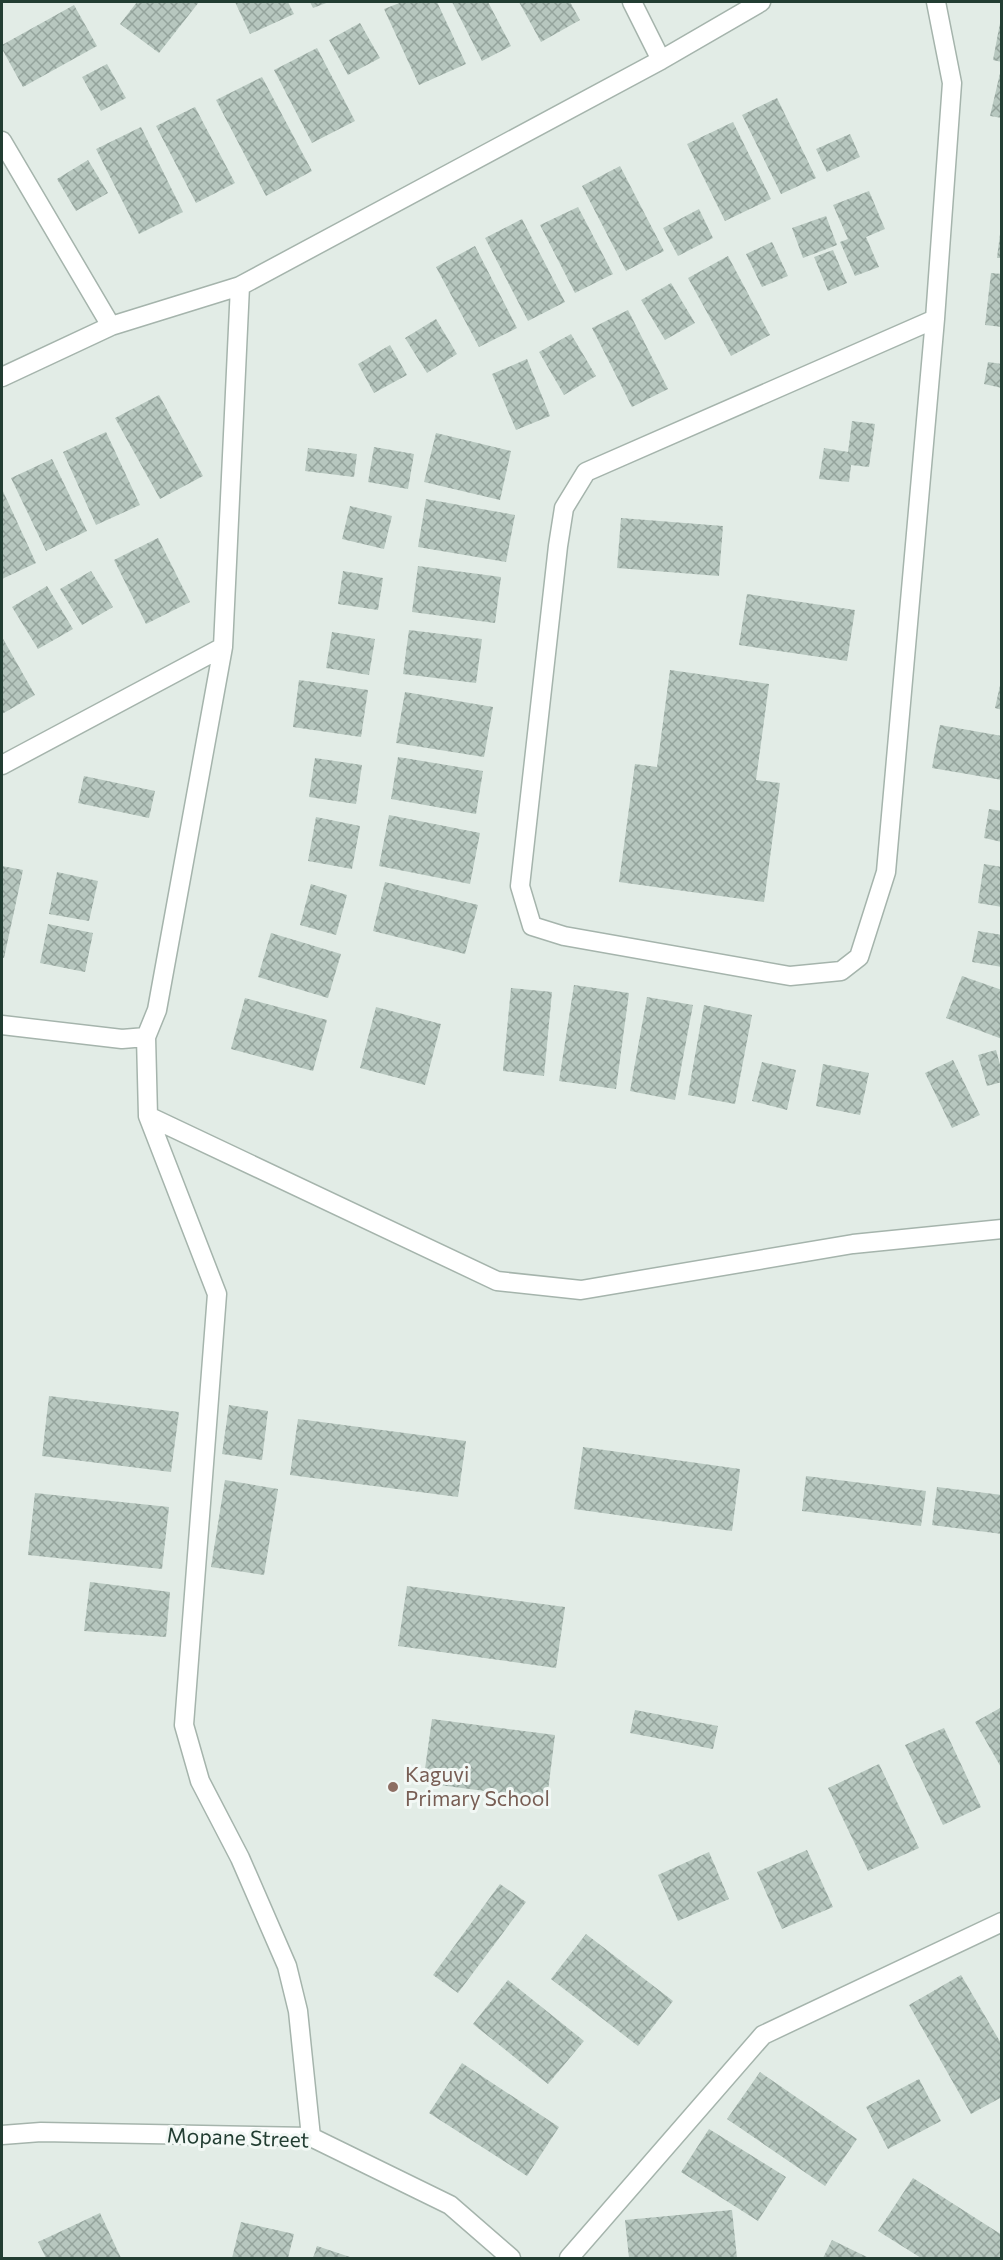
<svg xmlns="http://www.w3.org/2000/svg" width="1003" height="2260" font-family="Commissioner,sans-serif">
<style>
.building{fill:url(#building-cross-hatch)}
.lines{fill:none;stroke-linecap:round;stroke-linejoin:round}
.minor-casing{stroke:#a5b4ac;stroke-width:21}
.minor{stroke:#fff;stroke-width:18}
.education-dot{fill:#8d6e63;stroke:#f2f8f5;stroke-width:2}
.labels{text-anchor:middle;stroke-width:6;stroke-linejoin:round;paint-order:stroke}
.education-label{font-size:21px;fill:#785e54;stroke:#f2f8f5;text-anchor:start}
.street-label{font-size:21px;fill:#223d32;stroke:#f2f8f5}
</style>
<defs>
<pattern id="building-cross-hatch" width="8" height="8" patternUnits="userSpaceOnUse" patternTransform="scale(1.5)"><rect width="8" height="8" fill="#b7c7bf"/><path d="M0 0l8 8M0 8l8-8" fill="none" stroke="#94a39c"/></pattern>
</defs>
<rect width="100%" height="100%" fill="#e2ece6"/>
<path class="building" d="M 137,2 L 199,2 L 159,53 L 120,24 Z
M 235,2 L 288,2 L 294,14 L 250,34 Z
M 310,2 L 329,2 L 313,8 Z
M 402,2 L 437,2 L 466,64 L 419,85 L 384,9 Z
M 452,2 L 488,2 L 511,46 L 482,61 Z
M 519,2 L 570,2 L 580,20 L 541,42 Z
M 74,5 L 97,46 L 23,87 L 2,49 L 2,45 Z
M 360,23 L 380,58 L 348,75 L 329,40 Z
M 1000,23 L 1002,23 L 1002,62 L 993,60 Z
M 317,48 L 355,121 L 312,143 L 274,70 Z
M 107,64 L 126,98 L 101,111 L 82,77 Z
M 1001,69 L 1002,69 L 1002,118 L 990,116 Z
M 262,77 L 312,171 L 266,196 L 216,100 Z
M 777,98 L 816,178 L 781,194 L 742,115 Z
M 195,107 L 235,183 L 196,203 L 156,126 Z
M 733,122 L 771,199 L 725,221 L 687,144 Z
M 141,127 L 183,212 L 139,234 L 96,149 Z
M 850,134 L 860,157 L 827,172 L 816,149 Z
M 88,160 L 108,193 L 76,211 L 57,179 Z
M 620,166 L 664,251 L 626,271 L 582,186 Z
M 869,191 L 885,229 L 866,237 L 879,267 L 855,276 L 840,242 L 848,239 L 833,205 Z
M 578,207 L 613,274 L 575,293 L 540,225 Z
M 699,209 L 713,238 L 678,256 L 663,228 Z
M 826,216 L 837,245 L 803,258 L 792,228 Z
M 522,219 L 565,302 L 528,321 L 485,238 Z
M 1000,234 L 1002,234 L 1002,258 L 997,258 Z
M 772,242 L 788,276 L 762,287 L 746,254 Z
M 475,246 L 517,328 L 479,347 L 436,267 Z
M 833,250 L 847,283 L 828,291 L 814,257 Z
M 728,256 L 770,335 L 731,356 L 688,278 Z
M 991,273 L 1002,274 L 1002,327 L 985,325 Z
M 671,283 L 695,323 L 665,340 L 641,300 Z
M 628,310 L 668,389 L 632,407 L 592,328 Z
M 436,319 L 457,354 L 427,373 L 405,338 Z
M 571,334 L 596,376 L 564,395 L 539,352 Z
M 390,345 L 407,375 L 374,393 L 358,364 Z
M 527,359 L 550,416 L 516,430 L 492,374 Z
M 988,362 L 1002,364 L 1002,388 L 984,384 Z
M 159,395 L 203,476 L 160,499 L 115,418 Z
M 852,421 L 875,424 L 869,467 L 851,465 L 849,482 L 819,479 L 824,448 L 848,452 Z
M 106,432 L 140,505 L 96,525 L 63,452 Z
M 436,433 L 511,451 L 500,500 L 424,482 Z
M 374,447 L 414,454 L 408,489 L 368,482 Z
M 308,448 L 357,454 L 354,477 L 305,471 Z
M 52,459 L 87,531 L 46,551 L 11,478 Z
M 2,489 L 36,563 L 2,579 Z
M 426,499 L 515,515 L 506,562 L 418,547 Z
M 350,506 L 392,516 L 384,549 L 342,539 Z
M 621,518 L 723,526 L 719,576 L 617,568 Z
M 158,538 L 190,602 L 146,624 L 114,560 Z
M 418,566 L 501,577 L 495,623 L 412,612 Z
M 91,571 L 113,607 L 82,625 L 60,589 Z
M 343,571 L 383,578 L 378,610 L 338,604 Z
M 47,586 L 73,629 L 38,649 L 12,607 Z
M 747,594 L 855,610 L 847,661 L 739,645 Z
M 409,630 L 482,639 L 476,683 L 403,674 Z
M 332,632 L 375,639 L 369,675 L 326,668 Z
M 2,637 L 35,695 L 2,714 Z
M 670,670 L 769,684 L 756,780 L 780,783 L 764,902 L 619,882 L 635,764 L 657,767 Z
M 299,680 L 368,690 L 361,737 L 293,727 Z
M 1001,681 L 1002,681 L 1002,710 L 995,708 Z
M 405,692 L 493,707 L 484,757 L 396,743 Z
M 940,725 L 1002,736 L 1002,780 L 932,768 Z
M 398,757 L 483,771 L 476,814 L 391,799 Z
M 315,758 L 362,765 L 356,804 L 309,797 Z
M 84,776 L 155,791 L 149,818 L 78,803 Z
M 989,809 L 1002,811 L 1002,842 L 984,838 Z
M 389,815 L 480,833 L 470,884 L 379,866 Z
M 316,817 L 360,826 L 352,869 L 308,861 Z
M 984,864 L 1002,867 L 1002,907 L 978,903 Z
M 2,866 L 23,870 L 4,958 L 2,958 Z
M 57,872 L 98,881 L 89,921 L 49,914 Z
M 385,882 L 478,905 L 465,954 L 373,931 Z
M 311,884 L 347,895 L 336,935 L 300,925 Z
M 48,924 L 93,933 L 85,972 L 40,963 Z
M 978,931 L 1002,935 L 1002,967 L 972,962 Z
M 271,933 L 341,954 L 328,998 L 258,977 Z
M 962,976 L 1002,990 L 1002,1039 L 946,1018 Z
M 574,985 L 629,993 L 616,1089 L 559,1081 Z
M 511,988 L 552,992 L 544,1076 L 503,1071 Z
M 647,997 L 693,1005 L 675,1100 L 630,1091 Z
M 245,998 L 327,1020 L 313,1071 L 231,1049 Z
M 704,1005 L 752,1015 L 735,1104 L 688,1095 Z
M 376,1007 L 441,1024 L 425,1085 L 360,1068 Z
M 996,1050 L 1002,1072 L 1002,1082 L 987,1086 L 978,1055 Z
M 953,1060 L 980,1115 L 952,1128 L 925,1073 Z
M 762,1062 L 796,1070 L 787,1110 L 752,1101 Z
M 823,1064 L 869,1073 L 860,1115 L 816,1106 Z
M 49,1396 L 179,1412 L 171,1472 L 42,1456 Z
M 229,1405 L 268,1411 L 262,1460 L 222,1454 Z
M 298,1419 L 466,1441 L 458,1497 L 290,1475 Z
M 583,1447 L 740,1469 L 732,1531 L 574,1509 Z
M 806,1476 L 926,1491 L 921,1526 L 802,1511 Z
M 225,1480 L 278,1489 L 264,1575 L 211,1567 Z
M 937,1487 L 1002,1495 L 1002,1534 L 932,1525 Z
M 35,1493 L 169,1507 L 162,1569 L 28,1555 Z
M 90,1582 L 170,1592 L 166,1637 L 84,1631 Z
M 407,1586 L 565,1607 L 556,1668 L 398,1646 Z
M 1002,1707 L 1002,1769 L 975,1722 Z
M 635,1710 L 718,1726 L 713,1749 L 630,1733 Z
M 432,1719 L 555,1735 L 547,1799 L 423,1783 Z
M 944,1728 L 981,1807 L 943,1825 L 905,1745 Z
M 879,1764 L 919,1848 L 868,1871 L 828,1788 Z
M 807,1850 L 833,1907 L 782,1929 L 757,1872 Z
M 709,1852 L 729,1899 L 678,1921 L 658,1875 Z
M 500,1884 L 526,1902 L 458,1993 L 433,1975 Z
M 586,1934 L 673,2001 L 638,2046 L 551,1979 Z
M 961,1975 L 1002,2045 L 1002,2097 L 971,2114 L 909,2005 Z
M 508,1980 L 584,2041 L 548,2084 L 473,2024 Z
M 462,2063 L 559,2127 L 527,2176 L 429,2113 Z
M 760,2072 L 857,2139 L 825,2186 L 727,2119 Z
M 919,2079 L 941,2121 L 888,2149 L 866,2107 Z
M 709,2129 L 786,2177 L 758,2221 L 681,2172 Z
M 913,2178 L 1002,2235 L 1002,2258 L 921,2258 L 878,2231 Z
M 732,2210 L 737,2258 L 629,2258 L 625,2220 Z
M 100,2213 L 121,2258 L 46,2258 L 38,2242 Z
M 241,2222 L 294,2234 L 288,2258 L 232,2258 Z
M 832,2240 L 869,2258 L 823,2258 Z
M 317,2246 L 353,2258 L 313,2258 Z"/>
<g class="lines">
<g class="minor-casing">
<path id="minor" d="M 632,2 L 661,60
M 2,141 L 111,326
M 240,286 L 223,647 L 157,1010 L 146,1037 L 148,1116 L 217,1294 L 184,1725 L 200,1781 L 240,1858 L 287,1966 L 298,2011 L 311,2137
M 935,319 L 586,472 L 564,508 L 558,546 L 520,886 L 532,926 L 564,936 L 790,976 L 841,971 L 859,957 L 886,872 L 935,319 L 952,83 L 936,2
M 2,377 L 111,326 L 240,286 L 661,60 L 761,2
M 2,765 L 223,647
M 2,1025 L 122,1039 L 146,1037
M 148,1116 L 497,1281 L 581,1290 L 853,1244 L 1002,1229
M 2,2135 L 41,2132 L 311,2137 L 450,2205 L 511,2258
M 569,2258 L 763,2035 L 1002,1922"/>
</g>
<use href="#minor" class="minor"/>
</g>
<circle class="education-dot" cx="393" cy="1787" r="6"/>
<g class="labels">
<g class="education-label">
<text x="405" y="1782">Kaguvi<tspan x="405" dy="24">Primary School</tspan></text>
</g>
<g class="street-label">
<text transform="translate(238 2138) rotate(2)" y="7">Mopane Street</text>
</g>
</g>
<rect width="1003" height="2260" fill="none" stroke="#223d32" stroke-width="6"/>
</svg>
